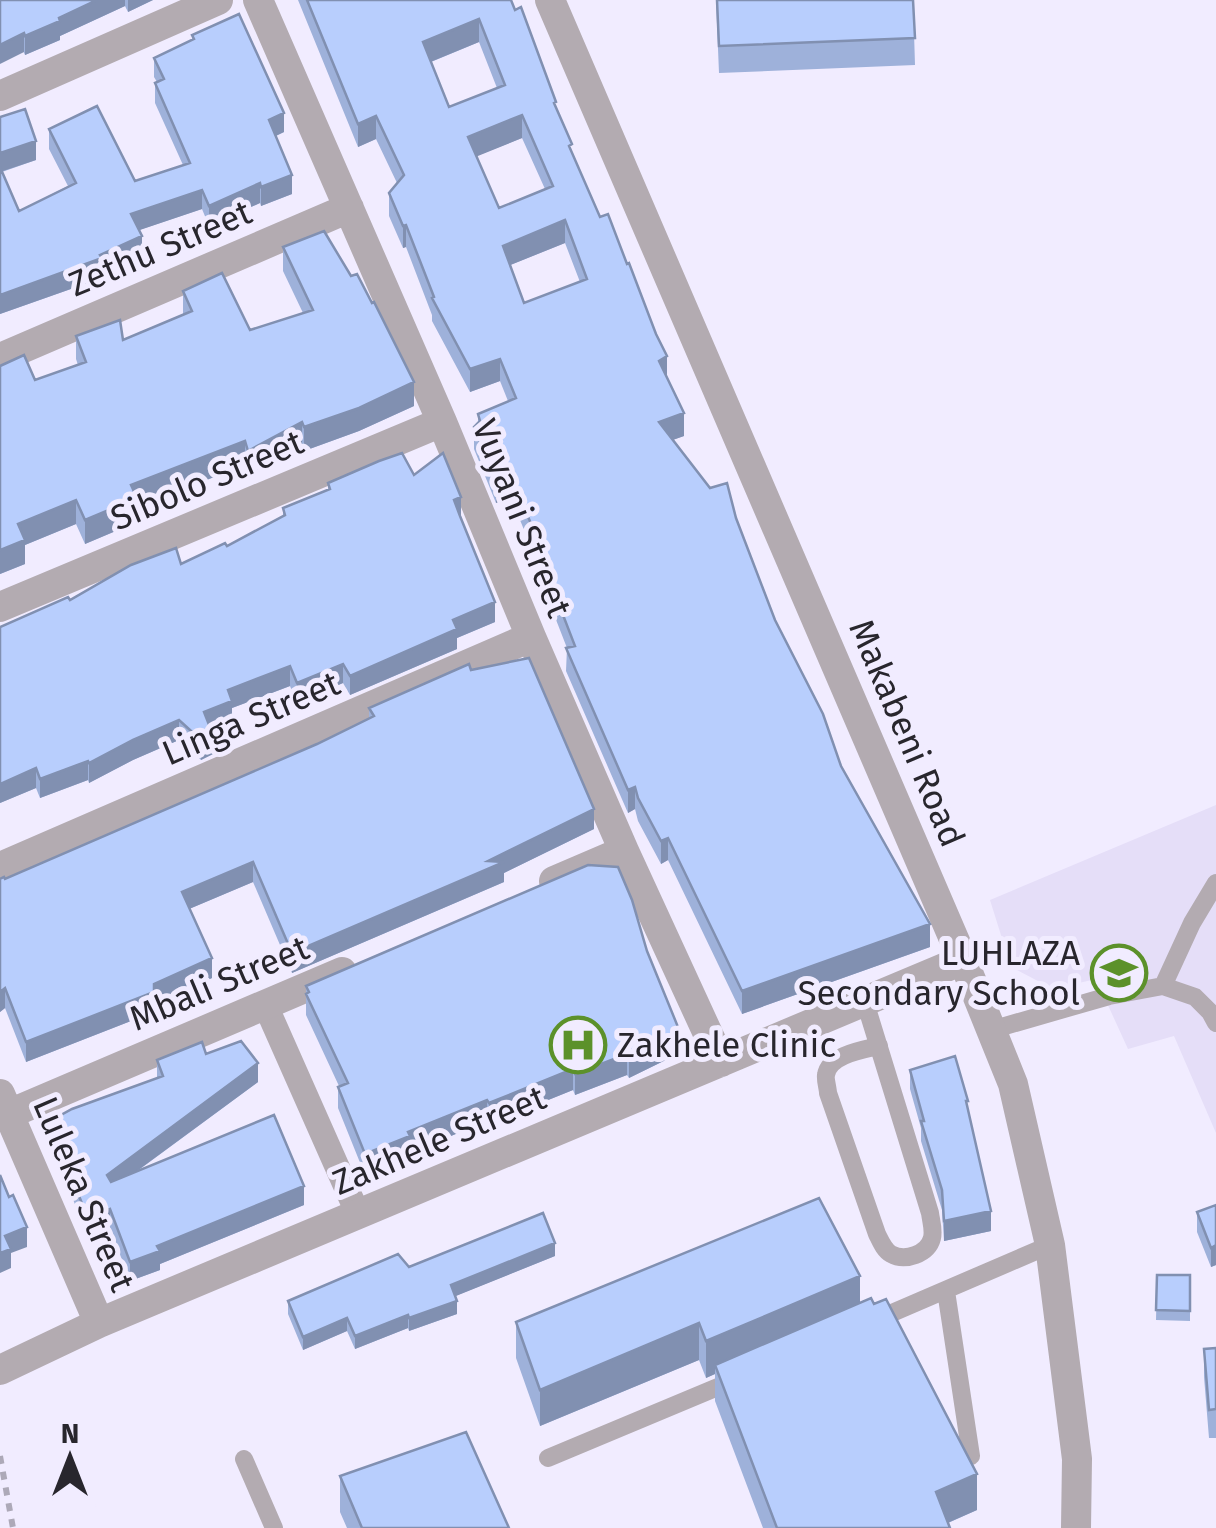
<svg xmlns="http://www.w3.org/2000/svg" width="1216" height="1528" font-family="'Fira Sans',sans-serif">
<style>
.built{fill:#e5def8}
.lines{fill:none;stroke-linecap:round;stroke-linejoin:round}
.path{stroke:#ada9b8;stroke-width:6;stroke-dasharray:8 8;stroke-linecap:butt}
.service{stroke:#b3abb1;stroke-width:18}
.pedestrian{stroke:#b3abb1;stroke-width:25}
.minor{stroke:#b3abb1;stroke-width:30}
.wall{fill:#9eb1da;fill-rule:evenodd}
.shaded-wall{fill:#8190b1}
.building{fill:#b8cefd;stroke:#8190b1;stroke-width:2.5;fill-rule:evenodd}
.labels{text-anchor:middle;stroke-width:10;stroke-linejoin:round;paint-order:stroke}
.street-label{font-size:35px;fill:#28262d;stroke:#f1ecff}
.poi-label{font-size:35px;fill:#28262d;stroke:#f1ecff;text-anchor:end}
</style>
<rect width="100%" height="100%" fill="#f1ecff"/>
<path class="built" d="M 1216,805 L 1216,1133 L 1174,1036 L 1128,1049 L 1096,979 L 1053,989 L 1011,967 L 990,900 Z"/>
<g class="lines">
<path class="path" d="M 0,1456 L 13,1528"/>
<path class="service" d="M 1163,986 L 1192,923 L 1216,883
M 865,1002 L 930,1213 C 931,1221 934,1230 932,1238 C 928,1254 905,1262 891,1254 C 884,1250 881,1242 877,1234 L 828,1093 C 828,1089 825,1079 826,1075 C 829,1055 862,1050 879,1046
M 991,1030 L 1109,996 L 1163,986 L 1195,997 L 1210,1012 L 1216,1023
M 946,1291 L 971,1456
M 871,1322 L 1050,1245
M 548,1458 L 737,1379
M 244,1459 L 274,1528"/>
<path class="pedestrian" d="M 265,1004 L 358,1214"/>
<path class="minor" d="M 258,0 L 442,422 L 531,637 L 624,851 L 721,1062
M 550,0 L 963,960 L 1013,1084 L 1050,1245 L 1077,1459 L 1076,1528
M 0,96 L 218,0
M 0,358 L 349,208
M 0,607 L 442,422
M 0,867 L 531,637
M 554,881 L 624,851
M 0,1094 L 99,1323
M 9,1114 L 342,972
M 0,1370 L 99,1323 L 963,960"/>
</g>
<path class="wall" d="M 0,0 L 153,0 L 128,12 L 125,6 L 60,36 L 60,40 L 25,55 Z
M 298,0 L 511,0 L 556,108 L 572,152 L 667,378 L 684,436 L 672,440 L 710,488 L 736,518 L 775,620 L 841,766 L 930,947 L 742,1014 L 668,860 L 661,864 L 638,821 L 635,809 L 628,813 L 566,671 L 567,648 L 553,612 L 538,564 L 511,498 L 496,503 L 474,449 L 474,427 L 478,423 L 478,414 L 508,401 L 500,381 L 470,392 L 432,321 L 432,315 L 406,247 L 403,248 L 389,216 L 389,193 L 397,183 L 376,139 L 358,147 ZM 479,42 L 497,88 L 449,107 L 431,62 ZM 522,138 L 545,189 L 499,208 L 476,156 ZM 565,243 L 580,282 L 524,303 L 510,265 Z
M 716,0 L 913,0 L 915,65 L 719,73 Z
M 192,35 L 284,132 L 276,136 L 292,194 L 261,206 L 260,203 L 209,226 L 202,209 L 139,230 L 142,256 L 102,274 L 102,278 L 0,314 L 0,117 L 36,160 L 2,172 L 19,211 L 68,186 L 49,149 L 49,129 L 135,181 L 183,165 L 155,103 L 155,83 L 157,82 L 154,77 L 154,58 L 192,40 Z
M 283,247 L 414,406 L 359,431 L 304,451 L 302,446 L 248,475 L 245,465 L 137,507 L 137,522 L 85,544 L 76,524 L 25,545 L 25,564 L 0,574 L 0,366 L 35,380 L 78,365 L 76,359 L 76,336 L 123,340 L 183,315 L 183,291 L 250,330 L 303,313 L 283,271 Z
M 414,475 L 461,517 L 495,622 L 457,638 L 457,649 L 350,695 L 343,683 L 297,703 L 290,686 L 232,708 L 232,721 L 211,729 L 213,754 L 201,760 L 179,740 L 133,760 L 89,783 L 88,780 L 40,798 L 36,788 L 0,803 L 0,627 L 70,600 L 181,564 L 227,546 L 283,516 L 283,508 L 328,490 L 328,483 Z
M 471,670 L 594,829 L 504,873 L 504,882 L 292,973 L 253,882 L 189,909 L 212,978 L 154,1004 L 154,1012 L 26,1062 L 5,1008 L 0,1012 L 0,879 L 5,879 L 317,744 L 369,719 L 369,708 Z
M 647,951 L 680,1053 L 629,1078 L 627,1075 L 575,1095 L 573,1090 L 489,1124 L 487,1121 L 410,1153 L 410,1157 L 365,1175 L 338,1108 L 338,1087 L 339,1086 L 306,1015 L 306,986 Z
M 206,1054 L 258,1082 L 136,1172 L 304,1205 L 160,1264 L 160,1270 L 130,1281 L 110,1228 L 88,1238 L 50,1140 L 50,1121 L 157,1078 L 157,1060 Z
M 910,1070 L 968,1109 L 991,1231 L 944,1241 L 942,1210 L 921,1141 L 921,1128 L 910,1089 Z
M 1216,1205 L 1216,1265 L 1211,1267 L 1197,1232 L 1197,1212 Z
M 555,1256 L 455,1296 L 457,1314 L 409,1331 L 408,1328 L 355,1349 L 347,1331 L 303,1350 L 288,1314 L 288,1301 L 409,1267 Z
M 1157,1275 L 1190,1275 L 1190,1321 L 1156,1320 Z
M 860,1303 L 977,1510 L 948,1523 L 950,1528 L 763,1528 L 715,1401 L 715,1374 L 706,1378 L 699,1360 L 540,1426 L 516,1358 L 516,1322 Z
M 1216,1348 L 1216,1438 L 1209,1438 L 1204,1377 L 1204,1349 Z
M 340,1476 L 509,1528 L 347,1528 L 340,1512 Z"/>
<path class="shaded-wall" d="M 97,0 L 125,0 L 125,6 L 60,36 L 60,40 L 25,55 L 25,36 L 59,18 Z
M 128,0 L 153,0 L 128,12 Z
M 479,19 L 479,42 L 423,65 L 423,42 Z
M 24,33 L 24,52 L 0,64 L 0,45 Z
M 284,113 L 284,132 L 269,139 L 269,120 Z
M 522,115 L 522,138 L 468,160 L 468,137 Z
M 376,116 L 376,139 L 358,147 L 358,124 Z
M 36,141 L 36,160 L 0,172 L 0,153 Z
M 292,175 L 292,194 L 261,206 L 261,187 Z
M 260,183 L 260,203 L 209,226 L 209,206 Z
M 202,190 L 202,209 L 131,233 L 131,214 Z
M 565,220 L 565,243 L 503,268 L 503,246 Z
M 406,225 L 406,247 L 403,248 L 403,226 Z
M 142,236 L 142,256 L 102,274 L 102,278 L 0,314 L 0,295 Z
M 667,356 L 667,379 L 659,361 Z
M 500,359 L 500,381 L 470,392 L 470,369 Z
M 414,382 L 414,406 L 359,431 L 304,451 L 304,427 Z
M 684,413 L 684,436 L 659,445 L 659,422 Z
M 302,422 L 302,446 L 248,475 L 248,451 Z
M 245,441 L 245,465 L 137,507 L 137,522 L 85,544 L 85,520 L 131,485 Z
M 511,475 L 511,498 L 496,503 L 496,481 Z
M 461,497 L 461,517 L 454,519 L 454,500 Z
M 76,500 L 76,524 L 25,545 L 25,564 L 0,574 L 0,550 L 18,524 Z
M 495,602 L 495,622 L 457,638 L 457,649 L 350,695 L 350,676 L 453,620 Z
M 343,664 L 343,683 L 297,703 L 297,683 Z
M 290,666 L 290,686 L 232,708 L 232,721 L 204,731 L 204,712 L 228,690 Z
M 179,720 L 179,740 L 133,760 L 89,783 L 89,763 L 133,740 Z
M 213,735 L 213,754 L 201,760 L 201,740 Z
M 88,761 L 88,780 L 40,798 L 40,779 Z
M 36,768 L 36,788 L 0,803 L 0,784 Z
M 635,787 L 635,809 L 628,813 L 628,790 Z
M 594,809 L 594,829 L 504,873 L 504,882 L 292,973 L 292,953 Z
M 668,838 L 668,860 L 661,864 L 661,841 Z
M 253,862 L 253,882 L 182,912 L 182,892 Z
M 930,924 L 930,947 L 742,1014 L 742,991 Z
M 212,958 L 212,978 L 154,1004 L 154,1012 L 26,1062 L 26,1042 Z
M 5,988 L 5,1008 L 0,1012 L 0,992 Z
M 680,1032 L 680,1053 L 629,1078 L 629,1056 Z
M 627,1054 L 627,1075 L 575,1095 L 575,1074 Z
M 258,1063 L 258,1082 L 107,1193 L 107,1175 Z
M 573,1069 L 573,1090 L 489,1124 L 489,1103 Z
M 487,1100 L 487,1121 L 410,1153 L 410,1157 L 365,1175 L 365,1154 L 408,1132 Z
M 304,1186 L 304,1205 L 160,1264 L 160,1270 L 130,1281 L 130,1262 L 157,1246 Z
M 110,1209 L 110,1228 L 88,1238 L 88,1219 Z
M 991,1211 L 991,1231 L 944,1241 L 944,1221 Z
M 27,1227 L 27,1247 L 11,1253 L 11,1268 L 0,1273 L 0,1253 L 5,1236 Z
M 555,1243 L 555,1256 L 451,1298 L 451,1285 Z
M 1216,1245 L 1216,1265 L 1211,1267 L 1211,1248 Z
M 860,1276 L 860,1312 L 715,1365 L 715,1374 L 706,1378 L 706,1341 Z
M 457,1301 L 457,1314 L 409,1331 L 409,1318 Z
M 408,1315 L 408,1328 L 355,1349 L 355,1336 Z
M 347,1318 L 347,1331 L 303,1350 L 303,1337 Z
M 699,1323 L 699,1360 L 540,1426 L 540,1390 Z
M 977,1474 L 977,1510 L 936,1528 L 936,1492 Z"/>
<path class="building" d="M 0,0 L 97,0 L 59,18 L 60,21 L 25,36 L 24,33 L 0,45 Z
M 307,0 L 511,0 L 515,10 L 521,7 L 556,102 L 554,103 L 572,144 L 569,146 L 600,217 L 608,214 L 627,264 L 629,263 L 656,334 L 667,356 L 659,361 L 684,413 L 659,422 L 710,488 L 727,483 L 736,518 L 775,620 L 823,714 L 841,766 L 930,924 L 742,991 L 668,838 L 661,841 L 638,798 L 635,787 L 628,790 L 566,648 L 575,646 L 553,589 L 538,541 L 511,475 L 496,481 L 474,427 L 480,421 L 478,414 L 516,398 L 500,359 L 470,369 L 432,298 L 434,297 L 406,225 L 403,226 L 389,193 L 404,175 L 376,116 L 358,124 ZM 479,19 L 505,85 L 449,107 L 423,42 ZM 522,115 L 553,186 L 499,208 L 468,137 ZM 565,220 L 587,279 L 524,303 L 503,246 Z
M 717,0 L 913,0 L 915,38 L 719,46 Z
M 239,14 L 284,113 L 269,120 L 292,175 L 261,187 L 260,183 L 209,206 L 202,190 L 131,214 L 142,236 L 100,255 L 102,258 L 0,295 L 0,167 L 19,211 L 76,183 L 49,129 L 97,106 L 135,181 L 190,163 L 155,83 L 164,79 L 154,58 L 194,39 L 192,35 Z
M 25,109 L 36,141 L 0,153 L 0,117 Z
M 324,231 L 351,276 L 357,274 L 372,303 L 374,302 L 414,382 L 359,408 L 304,427 L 302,422 L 248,451 L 245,441 L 131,485 L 137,498 L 85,520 L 76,500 L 18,524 L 25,540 L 0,550 L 0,366 L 24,355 L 35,380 L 86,362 L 76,336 L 120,320 L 123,340 L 192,311 L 183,291 L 222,273 L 250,330 L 313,310 L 283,247 Z
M 402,453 L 414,475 L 443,453 L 461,497 L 454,500 L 460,516 L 495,602 L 453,620 L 457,629 L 350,676 L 343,664 L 297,683 L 290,666 L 228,690 L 232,701 L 204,712 L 213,735 L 201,740 L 179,720 L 133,740 L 89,763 L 88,761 L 40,779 L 36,768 L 0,784 L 0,627 L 68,597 L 70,600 L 131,565 L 176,548 L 181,564 L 225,543 L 227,546 L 285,515 L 283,508 L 330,489 L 328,483 L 379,461 Z
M 529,658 L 594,809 L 488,861 L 504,862 L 292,953 L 253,862 L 182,892 L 212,958 L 154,984 L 154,992 L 26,1042 L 5,988 L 0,992 L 0,879 L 4,877 L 5,879 L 317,744 L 374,716 L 369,708 L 469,664 L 471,670 Z
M 588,865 L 618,867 L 632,900 L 647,951 L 680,1032 L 629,1056 L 627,1054 L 575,1074 L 573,1069 L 489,1103 L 487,1100 L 408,1132 L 410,1136 L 365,1154 L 338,1087 L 348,1083 L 306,994 L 309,992 L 306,986 Z
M 241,1041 L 258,1063 L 107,1175 L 111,1182 L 274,1115 L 304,1186 L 157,1246 L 160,1251 L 130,1262 L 110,1209 L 88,1219 L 50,1121 L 72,1109 L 163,1076 L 157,1060 L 202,1042 L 206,1054 Z
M 955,1056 L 968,1101 L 966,1101 L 991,1211 L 944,1221 L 942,1190 L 921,1121 L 924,1121 L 910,1070 Z
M 0,1175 L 9,1197 L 13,1195 L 27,1227 L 5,1236 L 11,1249 L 0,1253 Z
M 819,1198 L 860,1276 L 706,1341 L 699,1323 L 540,1390 L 516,1322 Z
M 1216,1205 L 1216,1245 L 1211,1248 L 1197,1212 Z
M 543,1213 L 555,1243 L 451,1285 L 457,1301 L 409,1318 L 408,1315 L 355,1336 L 347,1318 L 303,1337 L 288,1301 L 398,1254 L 409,1267 Z
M 1157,1275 L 1190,1275 L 1190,1311 L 1156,1310 Z
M 871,1298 L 874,1304 L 886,1299 L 977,1474 L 936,1492 L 950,1528 L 777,1528 L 715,1365 Z
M 1216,1348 L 1216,1409 L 1209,1410 L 1204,1349 Z
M 466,1432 L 509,1528 L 362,1528 L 340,1476 Z"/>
<defs>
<g id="school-ring" transform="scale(2.875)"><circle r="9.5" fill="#f1ecff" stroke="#5c912a" stroke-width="1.5"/><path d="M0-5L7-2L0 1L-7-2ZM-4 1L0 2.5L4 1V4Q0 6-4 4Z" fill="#5c912a"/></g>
<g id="hospital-ring" transform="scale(2.875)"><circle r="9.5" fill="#f1ecff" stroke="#5c912a" stroke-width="1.5"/><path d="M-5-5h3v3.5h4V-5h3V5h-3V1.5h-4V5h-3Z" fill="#5c912a"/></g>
</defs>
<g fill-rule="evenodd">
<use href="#school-ring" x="1119" y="973"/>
<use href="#hospital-ring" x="578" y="1045"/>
</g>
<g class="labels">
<g class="street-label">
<text transform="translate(160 248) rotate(-23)" y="12">Zethu Street</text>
<text transform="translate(207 480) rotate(-23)" y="12">Sibolo Street</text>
<text transform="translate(522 518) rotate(68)" y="12">Vuyani Street</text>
<text transform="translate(251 718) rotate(-23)" y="12">Linga Street</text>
<text transform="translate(907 733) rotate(67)" y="12">Makabeni Road</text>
<text transform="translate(219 983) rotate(-23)" y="12">Mbali Street</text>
<text transform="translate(439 1140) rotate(-23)" y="12">Zakhele Street</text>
<text transform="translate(84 1194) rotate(67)" y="12">Luleka Street</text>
</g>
<g class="poi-label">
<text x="1080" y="965">LUHLAZA<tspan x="1080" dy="40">Secondary School</tspan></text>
<text x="617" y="1057" text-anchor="start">Zakhele Clinic</text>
</g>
</g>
<g transform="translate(70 1458)" stroke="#f1ecff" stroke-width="8" paint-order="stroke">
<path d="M0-8L18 38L0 25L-18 38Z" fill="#28262d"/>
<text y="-15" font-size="28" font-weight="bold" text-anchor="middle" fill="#28262d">N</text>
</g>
</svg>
